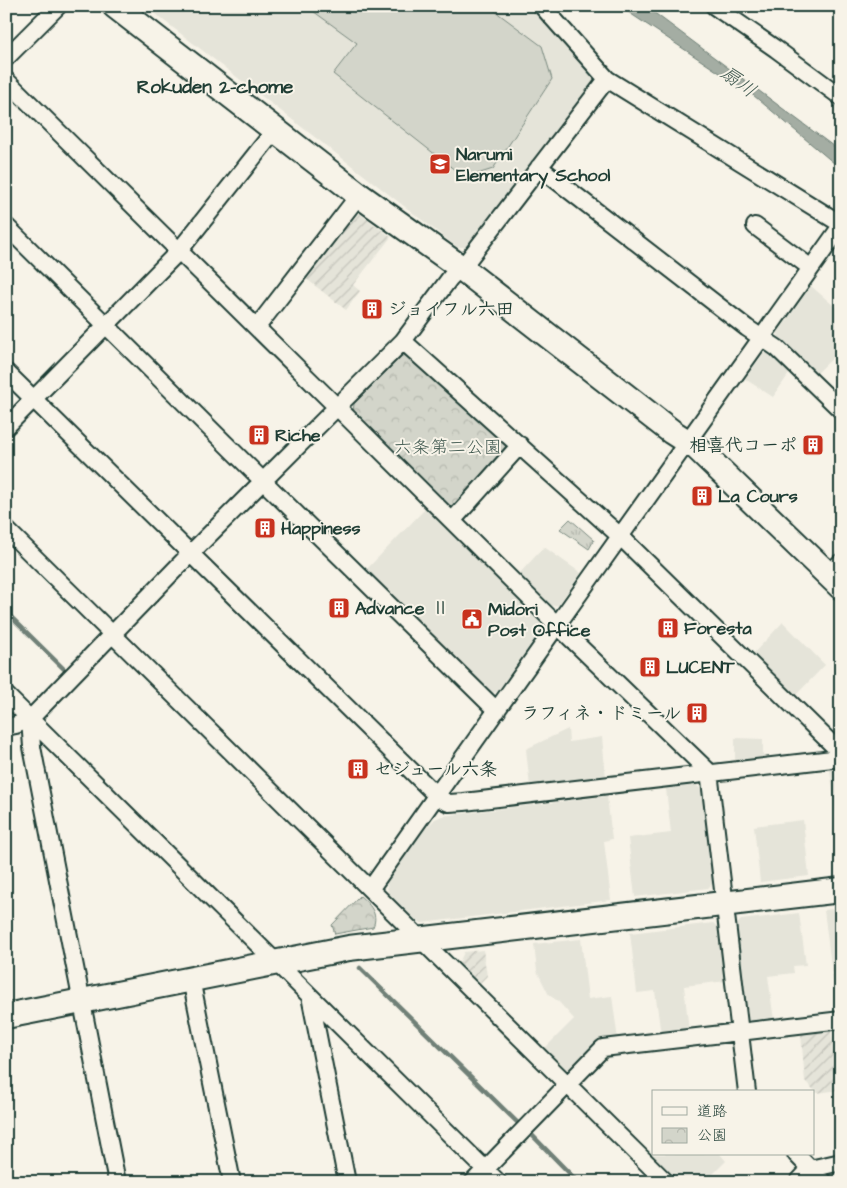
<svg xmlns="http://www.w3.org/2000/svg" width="847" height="1188" font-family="'Architects Daughter','Klee One',sans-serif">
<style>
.built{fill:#e5e4d9}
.industrial{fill:url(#industrial-furrows)}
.grass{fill:url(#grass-tufts);stroke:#79897f}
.park{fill:url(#park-crowns);stroke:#79897f}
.garden{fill:#d3d5ca;stroke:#79897f}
.water{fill:#a4ada3;stroke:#6f8077}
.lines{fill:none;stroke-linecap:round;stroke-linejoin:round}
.stream{stroke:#6f8077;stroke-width:4.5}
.street-casing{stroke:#1f3d34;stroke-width:20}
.secondary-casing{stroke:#1f3d34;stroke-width:28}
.street{stroke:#f7f3e8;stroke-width:16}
.secondary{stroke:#f7f3e8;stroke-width:24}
.labels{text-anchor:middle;stroke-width:4;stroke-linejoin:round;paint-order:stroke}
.poi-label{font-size:18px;font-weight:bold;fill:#1f3d34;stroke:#f7f3e8;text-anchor:start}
.park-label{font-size:18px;fill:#435b52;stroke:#f7f3e8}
.water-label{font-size:19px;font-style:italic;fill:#405950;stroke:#f7f3e8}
.neighbourhood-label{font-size:19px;font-weight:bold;fill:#1f3d34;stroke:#f7f3e8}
</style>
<defs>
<pattern id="industrial-furrows" width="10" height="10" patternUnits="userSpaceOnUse" patternTransform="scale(1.25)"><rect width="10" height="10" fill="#e5e4d9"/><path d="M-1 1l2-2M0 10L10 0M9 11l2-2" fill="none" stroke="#c4c4bb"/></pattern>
<pattern id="grass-tufts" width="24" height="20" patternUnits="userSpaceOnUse" patternTransform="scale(1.25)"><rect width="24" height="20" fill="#d3d5ca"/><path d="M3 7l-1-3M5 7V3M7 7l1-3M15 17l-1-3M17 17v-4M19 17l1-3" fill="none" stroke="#b5b8ae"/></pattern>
<pattern id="park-crowns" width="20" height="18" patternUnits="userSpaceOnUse" patternTransform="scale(1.25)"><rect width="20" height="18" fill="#d3d5ca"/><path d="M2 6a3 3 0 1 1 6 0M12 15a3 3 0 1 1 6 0" fill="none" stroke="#b5b8ae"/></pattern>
</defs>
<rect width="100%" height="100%" fill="#f7f3e8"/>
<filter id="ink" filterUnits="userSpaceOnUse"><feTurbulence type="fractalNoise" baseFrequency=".02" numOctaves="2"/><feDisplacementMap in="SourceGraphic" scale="10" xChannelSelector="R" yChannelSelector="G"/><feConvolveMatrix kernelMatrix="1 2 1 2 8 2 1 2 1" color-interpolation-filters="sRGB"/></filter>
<g filter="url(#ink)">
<path class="built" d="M 145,6 L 530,6 L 538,12 L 591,71 L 595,82 L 468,247 L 457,247 Z
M 811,286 L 841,312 L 841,350 L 814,376 L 779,340 L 778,333 Z
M 764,353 L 772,353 L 791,371 L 773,397 L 745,379 Z
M 426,508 L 541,621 L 542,628 L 497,692 L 489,694 L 365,571 Z
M 544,547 L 581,573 L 558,605 L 550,606 L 518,575 Z
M 783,622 L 825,665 L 794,697 L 751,656 Z
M 568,729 L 569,742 L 602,737 L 606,778 L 530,787 L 526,749 Z
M 735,738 L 763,739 L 763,760 L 735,763 Z
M 841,768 L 841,854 L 830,770 Z
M 696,785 L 703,791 L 714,882 L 708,888 L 635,897 L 628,838 L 671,833 L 666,789 Z
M 607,796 L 612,839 L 604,841 L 611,900 L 422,923 L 415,920 L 388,895 L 387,883 L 424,830 L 435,819 L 442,816 Z
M 803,820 L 809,876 L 760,882 L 754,826 Z
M 841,908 L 841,1014 L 837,1014 L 824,910 Z
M 799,913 L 806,965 L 793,966 L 794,973 L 768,976 L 774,1021 L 753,1024 L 746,1018 L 735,926 L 741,920 Z
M 713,923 L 719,928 L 726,981 L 684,986 L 689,1031 L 661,1035 L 655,991 L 637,993 L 630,933 Z
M 581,939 L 588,999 L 612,996 L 618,1040 L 573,1069 L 566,1069 L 545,1048 L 574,1019 L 558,1001 L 549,995 L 537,971 L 534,944 Z
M 653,1151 L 653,1154 L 720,1154 L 726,1161 L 705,1182 L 679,1182 L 651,1154 Z"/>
<path class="industrial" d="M 360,214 L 391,237 L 353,285 L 360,291 L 346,310 L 304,277 L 352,215 Z
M 483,950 L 487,976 L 480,983 L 459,963 L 464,952 Z
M 831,1030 L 839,1090 L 817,1093 L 805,1081 L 801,1034 Z"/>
<path class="grass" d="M 570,519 L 594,540 L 589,549 L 560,529 Z"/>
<path class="park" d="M 408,355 L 508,444 L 507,451 L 458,508 L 450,507 L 353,412 L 354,404 L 402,356 Z
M 360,896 C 369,904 379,913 373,927 L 335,934 L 332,925 Z"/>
<path class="garden" d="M 306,6 L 488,6 L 542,46 L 552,79 L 493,169 L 465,178 L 333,74 L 357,43 Z"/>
<path class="water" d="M 619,6 L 643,6 L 656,14 L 841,152 L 841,169 L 753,95 Z"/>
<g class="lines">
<path class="stream" d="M 6,612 L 67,672
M 360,968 L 520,1125
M 530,1133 L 578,1182"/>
<g class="street-casing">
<path id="street" d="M 542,6 L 607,79 L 841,224
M 714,6 L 776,49 L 841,97
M 6,58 L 58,6
M 6,80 L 337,407 L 403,341 L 450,278 L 468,260 L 607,79
M 539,167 L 747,328 L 777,348 L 841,410
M 6,226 L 263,481 L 497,711
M 755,226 L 811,268
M 257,327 L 359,195
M 403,341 L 620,536 L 841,753
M 6,372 L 440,799 L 449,803 L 464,802 L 841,758
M 6,427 L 179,251 L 275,130
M 452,521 L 520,445
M 6,529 L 666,1182
M 828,575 L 841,562
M 6,695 L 498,1182
M 30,719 L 32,747 L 117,1182
M 6,727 L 16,725 L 30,719 L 190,554 L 337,407 L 557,625 L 371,888
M 191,979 L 232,1182
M 310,996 L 347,1182
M 747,1092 L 709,772 L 557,625 L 841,226
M 796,1154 L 823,1182
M 473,1182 L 603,1048 L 841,1020
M 798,1182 L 810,1169 L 841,1162"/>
</g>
<g class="secondary-casing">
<path id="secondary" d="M 115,6 L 359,195 L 460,267 L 672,432 L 697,448 L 841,587
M 6,1016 L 349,948 L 841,890"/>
</g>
<use href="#street" class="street"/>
<use href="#secondary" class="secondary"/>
</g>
</g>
<defs>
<g id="school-square" transform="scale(1.125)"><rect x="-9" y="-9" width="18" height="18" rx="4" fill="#c8321e" stroke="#f7f3e8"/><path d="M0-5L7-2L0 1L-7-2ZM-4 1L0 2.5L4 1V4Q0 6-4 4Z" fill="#fff"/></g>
<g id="building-square" transform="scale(1.125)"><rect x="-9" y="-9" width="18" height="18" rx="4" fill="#c8321e" stroke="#f7f3e8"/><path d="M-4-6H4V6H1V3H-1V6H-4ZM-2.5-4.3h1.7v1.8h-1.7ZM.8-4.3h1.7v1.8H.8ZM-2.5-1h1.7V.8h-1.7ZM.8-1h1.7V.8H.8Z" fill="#fff"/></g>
<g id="civic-square" transform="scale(1.125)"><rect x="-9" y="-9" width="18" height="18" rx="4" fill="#c8321e" stroke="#f7f3e8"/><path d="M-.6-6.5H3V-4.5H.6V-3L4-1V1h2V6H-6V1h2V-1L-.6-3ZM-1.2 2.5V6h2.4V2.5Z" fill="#fff"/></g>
</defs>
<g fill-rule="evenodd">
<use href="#school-square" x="440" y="164"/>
<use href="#building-square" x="372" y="309"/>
<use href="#building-square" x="259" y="435"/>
<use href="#building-square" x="813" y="445"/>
<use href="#building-square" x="702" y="496"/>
<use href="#building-square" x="265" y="528"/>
<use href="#building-square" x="339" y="608"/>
<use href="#civic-square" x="472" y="619"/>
<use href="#building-square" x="668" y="628"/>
<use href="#building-square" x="650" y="667"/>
<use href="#building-square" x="697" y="713"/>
<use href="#building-square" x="358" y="769"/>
</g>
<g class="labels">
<g class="poi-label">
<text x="456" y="160">Narumi<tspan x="456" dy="21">Elementary School</tspan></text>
<text x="388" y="315">ジョイフル六田</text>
<text x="275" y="441">Riche</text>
<text x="797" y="451" text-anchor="end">相喜代コーポ</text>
<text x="718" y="502">La Cours</text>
<text x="281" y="534">Happiness</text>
<text x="355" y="614">Advance Ⅱ</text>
<text x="488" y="615">Midori<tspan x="488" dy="21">Post Office</tspan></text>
<text x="684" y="634">Foresta</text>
<text x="666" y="673">LUCENT</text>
<text x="681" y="719" text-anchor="end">ラフィネ・ドミール</text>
<text x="374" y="775">セジュール六条</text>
</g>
<g class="park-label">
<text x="448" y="453">六条第二公園</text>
</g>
<g class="water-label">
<text transform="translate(739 81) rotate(36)" y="7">扇川</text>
</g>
<g class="neighbourhood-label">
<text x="215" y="93">Rokuden 2-chome</text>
</g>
</g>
<rect width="847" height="1188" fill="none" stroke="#f7f3e8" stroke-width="25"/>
<rect x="12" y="12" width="822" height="1163" fill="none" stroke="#1f3d34" stroke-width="2" filter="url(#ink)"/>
<rect x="652" y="1090" width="162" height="65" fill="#f7f3e8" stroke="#a1aaa0"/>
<rect x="662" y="1107" width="25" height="8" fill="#f7f3e8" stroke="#a1aaa0"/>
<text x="697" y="1116" font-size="15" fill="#1f3d34">道路</text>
<rect x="662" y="1128" width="25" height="15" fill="url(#park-crowns)" stroke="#a1aaa0"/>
<text x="697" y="1140" font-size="15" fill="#1f3d34">公園</text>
</svg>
